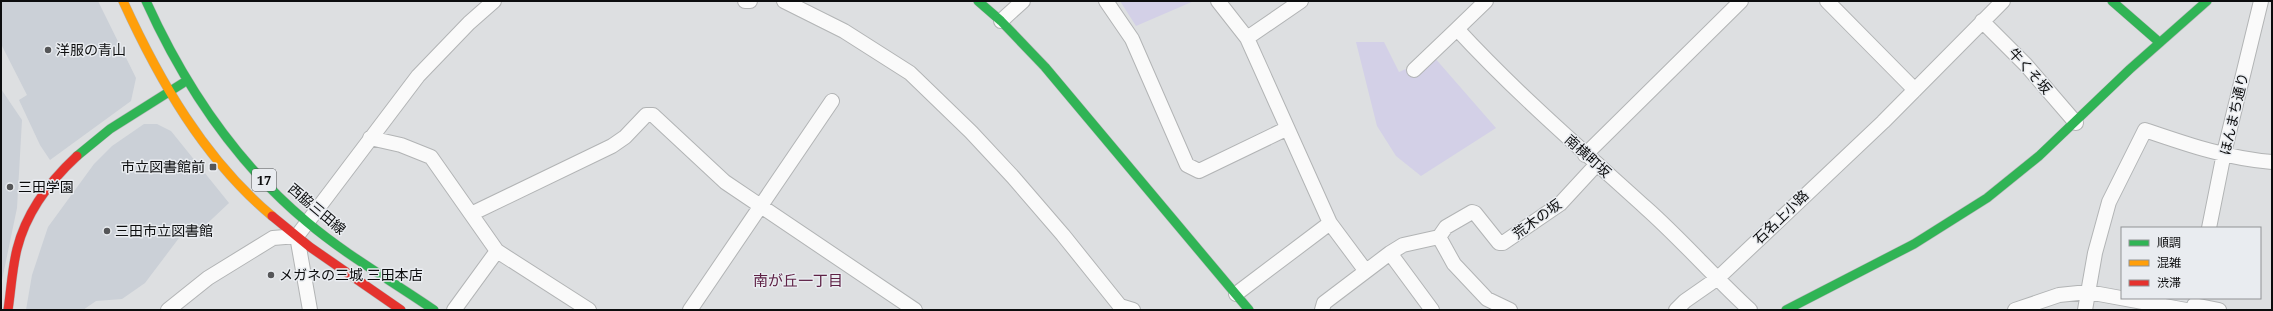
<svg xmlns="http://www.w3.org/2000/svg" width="2273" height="311" font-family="'Noto Serif','Noto Sans JP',serif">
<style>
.built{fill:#cbd0d7}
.green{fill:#d3d0e7}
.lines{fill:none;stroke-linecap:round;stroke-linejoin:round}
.street-casing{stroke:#b2b4b5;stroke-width:16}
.fast-casing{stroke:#b2b4b5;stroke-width:10}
.slow-casing{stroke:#b2b4b5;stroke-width:10}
.jam-casing{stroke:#b2b4b5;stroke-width:10}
.street{stroke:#fafafa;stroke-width:14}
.fast{stroke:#30b455;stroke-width:9}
.slow{stroke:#ff9f0a;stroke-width:9}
.jam{stroke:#e5322d;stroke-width:9}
.poi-dot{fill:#555658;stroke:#e9ecf0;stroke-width:1.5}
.labels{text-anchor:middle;stroke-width:3;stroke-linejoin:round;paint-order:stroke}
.shield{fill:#e9ecf0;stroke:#4e5052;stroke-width:1}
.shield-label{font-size:13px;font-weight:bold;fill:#0c0d0e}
.poi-label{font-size:14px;fill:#0c0d0e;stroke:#e9ecf0;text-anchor:start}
.street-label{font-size:14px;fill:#0c0d0e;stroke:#e9ecf0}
.neighbourhood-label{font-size:15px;fill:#5e2145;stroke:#e9ecf0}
</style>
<rect width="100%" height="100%" fill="#dddfe1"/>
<path class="built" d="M 1,1 L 98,1 L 136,78 L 131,101 L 50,160 L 40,145 L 19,100 L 27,95 L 1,44 Z
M 1,89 L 22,120 L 17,208 L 1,285 Z
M 144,124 L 157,124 L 171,131 L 229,203 L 196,234 L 190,227 L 182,234 L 145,283 L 122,299 L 96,301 L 83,310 L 26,310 L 32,275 L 48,227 L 94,164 L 112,146 Z"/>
<path class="green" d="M 1120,1 L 1194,1 L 1136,26 Z
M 1356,42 L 1384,42 L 1399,72 L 1434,57 L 1496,128 L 1421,176 L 1396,156 L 1377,126 Z"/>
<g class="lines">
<g class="street-casing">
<path id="street" d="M 745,1 L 750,1
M 784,1 L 844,31 L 910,73 L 971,132 L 1013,177 L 1063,235 L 1120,306 L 1133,310
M 1106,1 L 1132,39 L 1187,165 L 1199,171 L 1286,129
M 1218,1 L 1247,38 L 1330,223 L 1365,270
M 1486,1 L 1457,29 C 1516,93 1581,149 1646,208 C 1682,240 1714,277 1750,310
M 1827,1 L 1915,90
M 1001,21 L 1023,1
M 1982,21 L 2026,65 L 2076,123
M 1247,38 L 1301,1
M 1414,70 L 1457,29
M 370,138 L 401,145 L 431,157 L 497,251 L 589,310
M 1585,155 L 1741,1
M 471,214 L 612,146 L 625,137 L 646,115 L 653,115 L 725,182 L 915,310
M 2209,228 L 2224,153 L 2261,1
M 1439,237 L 1446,227 L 1472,212 L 1475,213 L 1499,243 L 1503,243 L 1560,204 L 1596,165
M 1390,253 L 1403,245 L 1439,237 L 1454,264 L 1487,299 L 1510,310
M 1236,294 L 1330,223
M 2194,305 L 2219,310
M 168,310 L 208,278 L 273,238 L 297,236
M 310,310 L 297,236 L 418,76 L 469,23 L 494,1
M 454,310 L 497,251
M 690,310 L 832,101
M 1322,310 L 1324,303 L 1390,253 L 1432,310
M 1676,310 L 1685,301 L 1718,278 L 1883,122 L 2003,1
M 2015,310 L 2059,295 L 2088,292 L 2186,310
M 2085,310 L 2095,253 L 2109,202 L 2145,130 C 2186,144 2229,159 2272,162"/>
</g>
<g class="fast-casing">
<path id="fast" d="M 146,1 C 184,85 235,162 307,222 C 346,255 392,281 434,310
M 978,1 L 1001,21 L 1045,67 L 1249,310
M 2112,1 L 2159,42
M 77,156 L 110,129 L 183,83
M 1786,310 L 1914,244 L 1987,198 L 2039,156 L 2130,69 L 2207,1"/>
</g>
<g class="slow-casing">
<path id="slow" d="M 123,1 C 159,80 204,159 272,216"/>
</g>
<g class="jam-casing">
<path id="jam" d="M 272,216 L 310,247 L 401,310
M 8,310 C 11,290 12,269 17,249 C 26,213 50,181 77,156"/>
</g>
<use href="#street" class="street"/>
<use href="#fast" class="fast"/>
<use href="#slow" class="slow"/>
<use href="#jam" class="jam"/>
</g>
<g class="poi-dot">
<circle cx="48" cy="50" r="4"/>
<rect x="209" y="163" width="8" height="8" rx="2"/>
<circle cx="10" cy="187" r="4"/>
<circle cx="107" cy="231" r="4"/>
<circle cx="271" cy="275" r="4"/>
</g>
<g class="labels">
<rect class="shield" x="252" y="169" width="24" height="22" rx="3"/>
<g class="shield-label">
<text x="264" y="185">17</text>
</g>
<g class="poi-label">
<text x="56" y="55">洋服の青山</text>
<text x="205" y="172" text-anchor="end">市立図書館前</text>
<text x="18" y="192">三田学園</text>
<text x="115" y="236">三田市立図書館</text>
<text x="279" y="280">メガネの三城 三田本店</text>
</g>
<g class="street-label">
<text transform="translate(2030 71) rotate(48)" y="5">牛くそ坂</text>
<text transform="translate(2234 114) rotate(-77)" y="5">ほんまち通り</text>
<text transform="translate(1588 156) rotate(42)" y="5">南横町坂</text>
<text transform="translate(317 209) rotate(40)" y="5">西脇三田線</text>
<text transform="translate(1781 217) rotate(-44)" y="5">石名上小路</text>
<text transform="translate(1537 219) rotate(-36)" y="5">荒木の坂</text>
</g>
<g class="neighbourhood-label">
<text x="798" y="286">南が丘一丁目</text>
</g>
</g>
<rect width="2273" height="311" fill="none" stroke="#0c0d0e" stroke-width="4"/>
<rect x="2121" y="227" width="140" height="72" fill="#e9ecf0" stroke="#919396"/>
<rect x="2129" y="240" width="20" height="6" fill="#30b455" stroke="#919396"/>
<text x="2157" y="247" font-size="12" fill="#0c0d0e">順調</text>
<rect x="2129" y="260" width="20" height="6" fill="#ff9f0a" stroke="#919396"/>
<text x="2157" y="267" font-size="12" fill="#0c0d0e">混雑</text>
<rect x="2129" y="280" width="20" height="6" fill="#e5322d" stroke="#919396"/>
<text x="2157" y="287" font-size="12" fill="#0c0d0e">渋滞</text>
</svg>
